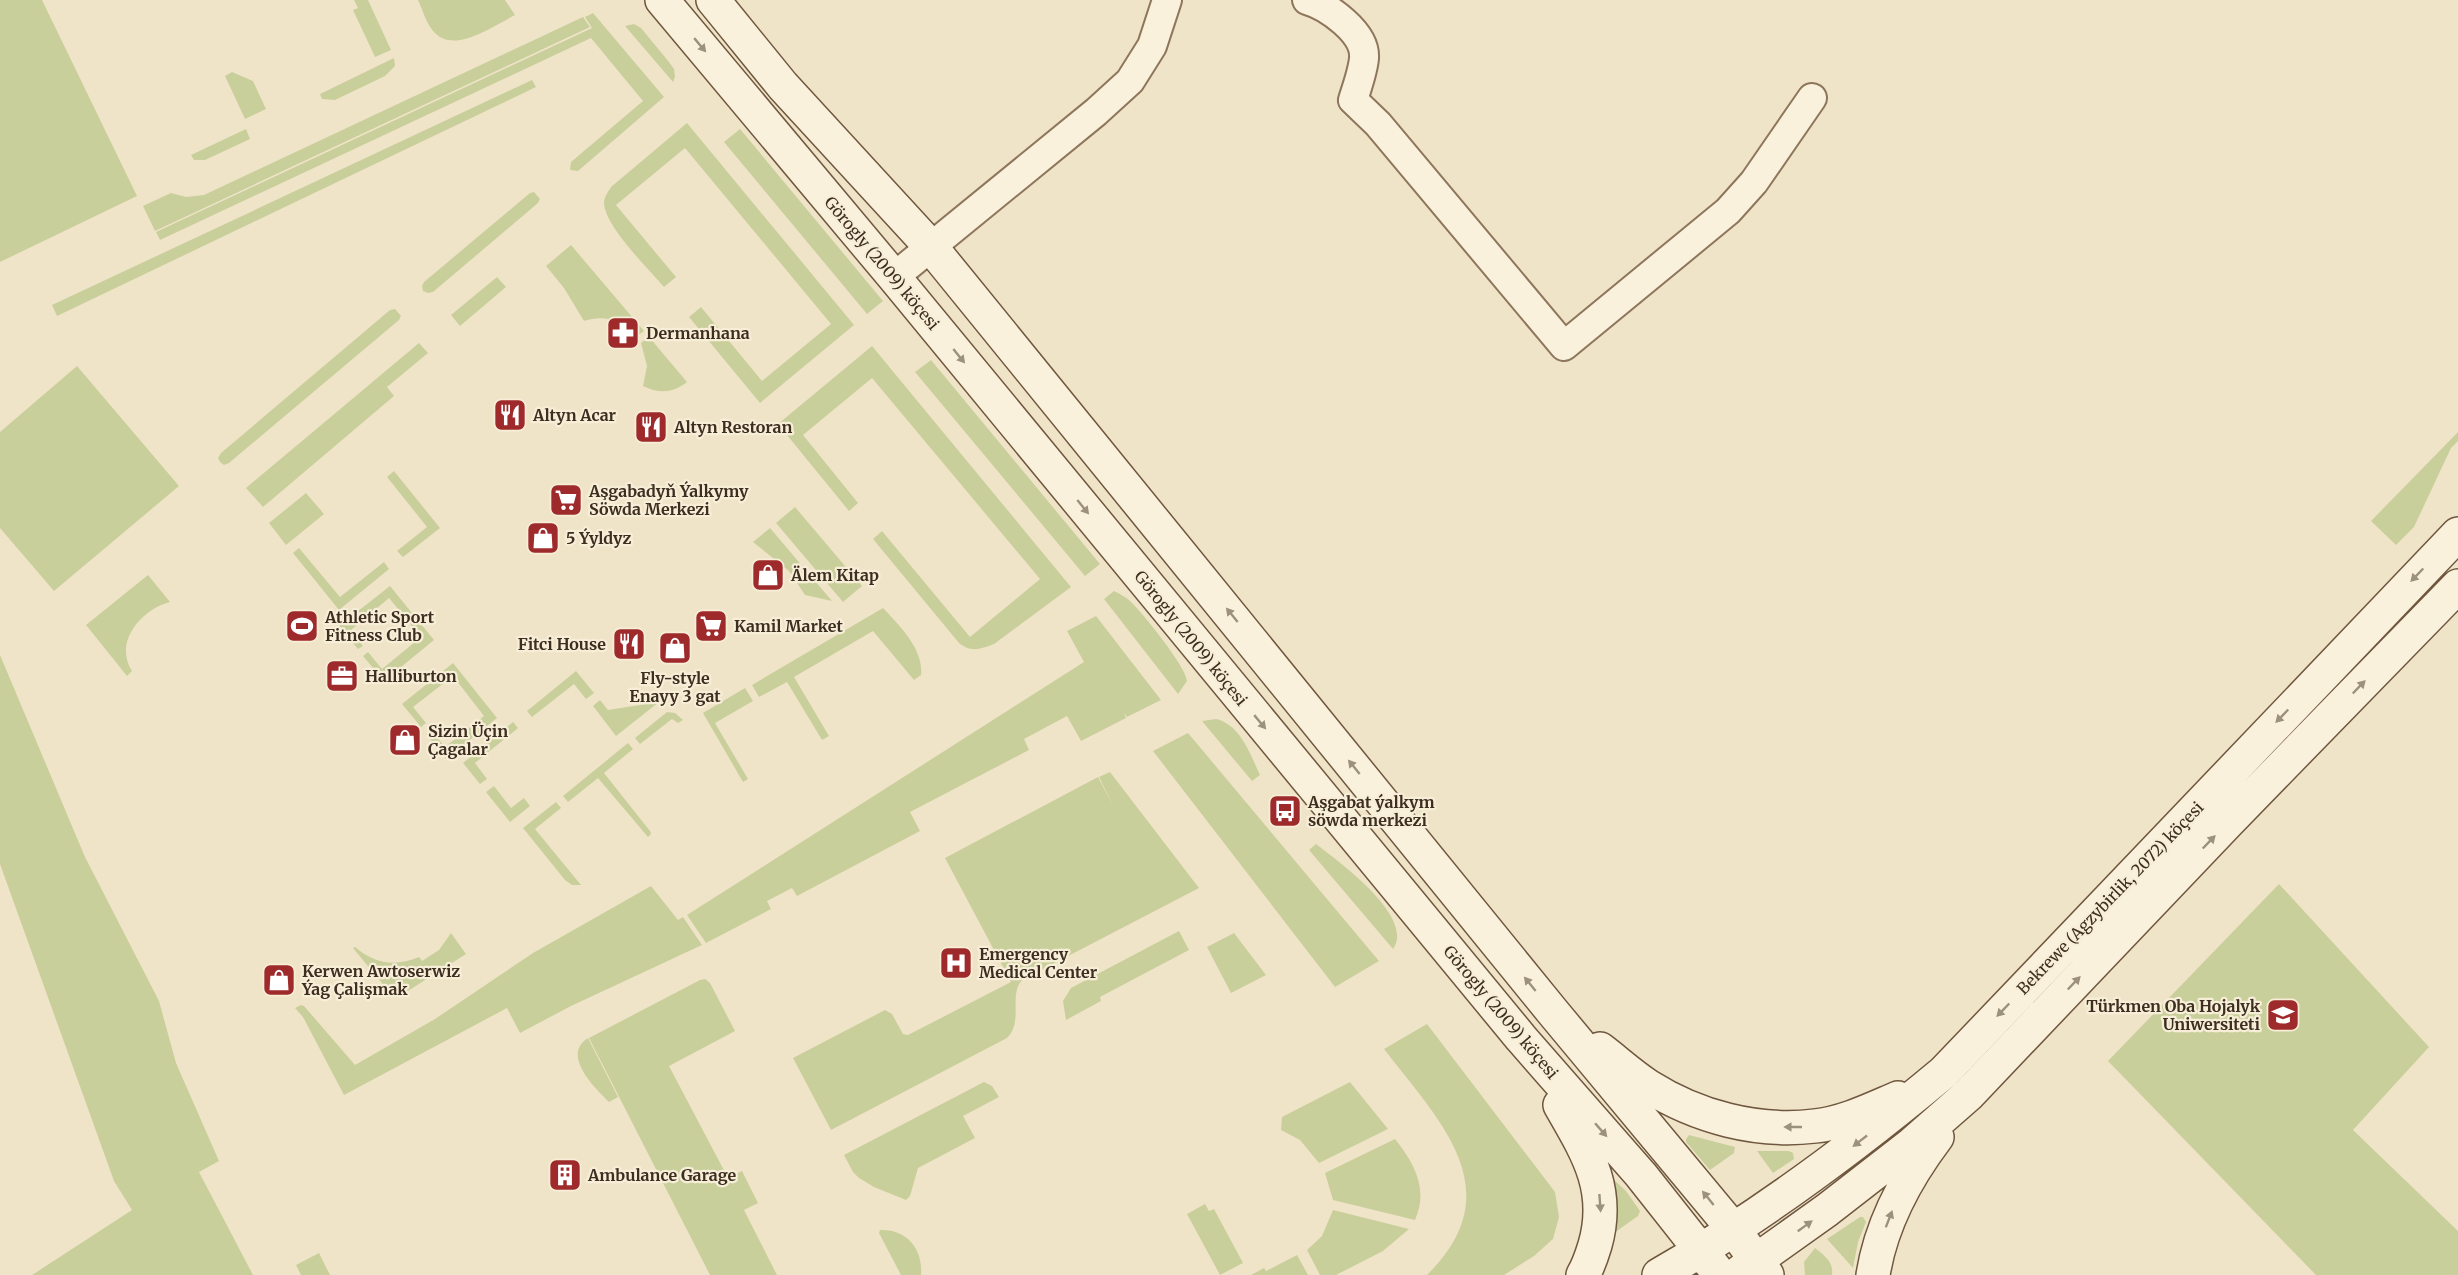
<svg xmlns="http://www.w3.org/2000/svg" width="2458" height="1275" font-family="Merriweather,serif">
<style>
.green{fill:#c9cf9b}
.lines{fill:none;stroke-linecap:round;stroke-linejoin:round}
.minor-casing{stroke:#8d765c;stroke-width:32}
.secondary-casing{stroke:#6f573f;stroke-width:36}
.minor{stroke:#faf1dc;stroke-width:28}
.secondary{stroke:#faf1dc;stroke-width:33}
.oneway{fill:#9c907e}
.labels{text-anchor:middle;stroke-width:4.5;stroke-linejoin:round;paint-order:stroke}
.street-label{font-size:16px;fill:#3d2e20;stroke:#f7eed8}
.poi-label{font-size:16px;font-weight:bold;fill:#3d2e20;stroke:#f7eed8;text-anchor:start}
</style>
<rect width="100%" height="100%" fill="#f0e4c8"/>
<path class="green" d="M 0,0 L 42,0 L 137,196 L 0,262 Z
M 354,0 L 368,0 L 391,50 L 375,57 L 353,10 L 358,8 Z
M 418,0 L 505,0 L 515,15 C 495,25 456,53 436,34 C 427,26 423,11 418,0 Z
M 593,13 L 664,97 L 578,171 L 570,170 L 571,162 L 643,101 L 591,38 L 160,240 L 156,232 L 592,28 L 585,17 Z
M 583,17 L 590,27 L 155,231 L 143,206 L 171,193 L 186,197 L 204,195 Z
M 634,24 L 641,28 L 669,62 L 674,69 L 675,77 L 673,82 L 625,26 Z
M 394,58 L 395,66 L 385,76 L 335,100 L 322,99 L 320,94 Z
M 232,72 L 253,81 L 266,109 L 245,119 L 225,76 Z
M 532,80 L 536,87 L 57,316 L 52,305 Z
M 687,123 L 854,325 L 760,403 L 689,317 L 701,307 L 762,381 L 831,324 L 685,148 L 616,205 L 676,277 L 664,287 C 649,269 605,227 604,203 C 604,197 608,192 611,187 Z
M 246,129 L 250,139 L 205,160 L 194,160 L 191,155 Z
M 740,129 L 883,301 L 867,314 L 724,142 Z
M 534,192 L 540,199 L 538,203 L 433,292 L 428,293 L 423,291 L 422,286 L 424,282 L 530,193 Z
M 571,245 L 644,331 L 637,336 C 623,321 605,314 584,321 L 564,288 L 546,266 Z
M 497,277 L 506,287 L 460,326 L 451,315 Z
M 395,309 L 401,316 L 399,320 L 229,463 L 224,465 L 220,462 L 218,458 L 221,453 L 390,310 Z
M 649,337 L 687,382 C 673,393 659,394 643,386 L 647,366 L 641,343 Z
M 419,343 L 428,353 L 387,387 L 394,396 L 263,507 L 246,488 Z
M 872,346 L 1071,587 L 994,644 C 981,649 971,653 959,643 L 873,539 L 882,531 L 970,637 L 1040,579 L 872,378 L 803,435 L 858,503 L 849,511 L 778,424 Z
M 931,360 L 1100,564 L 1085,576 L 915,372 Z
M 77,366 L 179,486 L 54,591 L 0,528 L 0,432 Z
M 2458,432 L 2458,441 L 2451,448 L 2414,527 L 2396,545 L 2371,521 Z
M 394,471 L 440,528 L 403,557 L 397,551 L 427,527 L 387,477 Z
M 306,493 L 324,514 L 286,545 L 269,523 Z
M 795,507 L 862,586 L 843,602 L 776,523 Z
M 770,528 L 832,601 L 805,595 L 789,571 L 753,542 Z
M 299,548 L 340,597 L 384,562 L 389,569 L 339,610 L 293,553 Z
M 148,575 L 170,602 C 142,609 113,642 132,671 L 127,676 L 86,625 Z
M 390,586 L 434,640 L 384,681 L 363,656 L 368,652 L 382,669 L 421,637 L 389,598 L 351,630 L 363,646 L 358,649 L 339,626 Z
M 1114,591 C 1120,594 1126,597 1130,601 C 1142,612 1187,668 1187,681 L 1178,694 L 1104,599 Z
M 883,608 C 899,625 924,649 921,675 L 914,680 L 873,631 L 794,677 L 829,736 L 822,740 L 787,682 L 759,697 L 752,685 Z
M 1096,616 L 1161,700 L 1127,717 L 1124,713 L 1126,718 L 1081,741 L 1067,716 L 1024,739 L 1029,750 L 910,812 L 920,831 L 797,896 L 792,888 L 767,901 L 771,909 L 706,943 L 687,915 L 1084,662 L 1067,631 Z
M 0,655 L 85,857 L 159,1001 L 176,1063 L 219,1161 L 199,1172 L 253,1275 L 32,1275 L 132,1210 L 114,1181 L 0,864 Z
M 453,663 L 497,718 L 446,759 L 426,734 L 431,730 L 445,747 L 484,716 L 453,676 L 413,707 L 426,723 L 421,727 L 402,704 Z
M 576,671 L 594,693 L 586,699 L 574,684 L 532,717 L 527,711 Z
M 745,688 L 753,701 L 715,723 L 748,779 L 743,782 L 703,713 Z
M 600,700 L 608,710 L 659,702 L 616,736 L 593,706 Z
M 667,712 L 675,713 L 683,720 L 678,723 L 672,719 L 640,744 L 635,738 Z
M 1216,719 C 1241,725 1250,754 1260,775 L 1252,781 L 1202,721 Z
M 513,722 L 518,728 L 475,763 L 487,779 L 480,784 L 463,763 Z
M 1188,733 L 1379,961 L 1335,987 L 1153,751 Z
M 628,743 L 633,749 L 604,773 L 650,831 L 651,834 L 648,837 L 598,778 L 568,802 L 563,796 Z
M 1110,772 L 1199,888 L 1022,980 C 1008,996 1024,1021 1007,1038 L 831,1130 L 793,1058 L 885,1010 L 892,1014 L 903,1034 L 908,1035 L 1011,982 L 945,858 L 1098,777 L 1113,805 L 1099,777 Z
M 494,786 L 511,808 L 524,798 L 530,806 L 510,822 L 486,792 Z
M 556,802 L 561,808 L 535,829 L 581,885 L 572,885 L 565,880 L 523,828 Z
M 1316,844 C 1338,861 1416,917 1393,949 L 1309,850 Z
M 2279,884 L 2429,1047 L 2353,1130 L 2458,1231 L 2458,1275 L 2316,1275 L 2108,1061 Z
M 651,886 L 678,920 L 683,917 L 702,945 L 571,1006 L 520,1033 L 507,1008 L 344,1095 L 303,1017 L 295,1008 L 301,1005 L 304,1006 L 355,1065 L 435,1019 L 533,953 Z
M 1179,931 L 1189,950 L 1100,997 L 1101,1001 L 1066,1020 L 1063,1001 L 1071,988 Z
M 451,933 L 466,954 L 400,996 L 391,994 L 353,948 L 355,947 C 375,964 395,967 419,957 L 422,961 L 439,950 Z
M 1234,933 L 1266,975 L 1231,993 L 1207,947 Z
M 705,979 L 710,983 L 735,1031 L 669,1066 L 728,1178 L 742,1171 L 758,1203 L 744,1210 L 777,1275 L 710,1275 L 589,1038 L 700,980 Z
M 1427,1024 L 1555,1192 L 1559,1217 L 1553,1239 L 1534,1256 L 1504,1275 L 1427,1275 C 1513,1190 1439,1121 1384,1049 Z
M 588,1038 L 618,1097 L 609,1102 C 594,1087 561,1055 588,1038 Z
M 984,1082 L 992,1086 L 999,1097 L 963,1116 L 975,1138 L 918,1168 L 910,1196 L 906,1200 L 874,1187 L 859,1178 L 853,1172 L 844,1155 Z
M 1350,1082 L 1388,1129 L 1319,1163 L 1300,1140 L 1281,1130 L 1282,1117 Z
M 1689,1135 L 1735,1147 L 1734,1153 L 1710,1170 L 1686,1142 L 1686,1139 Z
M 1395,1139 C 1414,1163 1429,1189 1415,1220 L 1333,1200 L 1325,1173 Z
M 1757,1151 L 1789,1151 L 1793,1153 L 1794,1159 L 1773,1173 Z
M 1613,1179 L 1626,1191 L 1640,1211 L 1638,1216 L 1614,1233 Z
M 1205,1204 L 1209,1211 L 1214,1209 L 1243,1263 L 1220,1275 L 1187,1214 Z
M 1333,1210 L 1409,1229 L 1383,1251 L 1336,1275 L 1320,1275 L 1307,1250 L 1322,1236 Z
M 1860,1217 L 1863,1217 L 1866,1222 L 1858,1242 L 1853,1268 L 1827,1239 Z
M 880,1230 C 908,1229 923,1250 921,1275 L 901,1275 L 879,1233 Z
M 1815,1248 C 1824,1255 1834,1262 1832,1275 L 1805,1275 L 1804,1262 Z
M 319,1253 L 330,1275 L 301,1275 L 296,1265 Z
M 1297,1255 L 1308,1275 L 1251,1275 L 1264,1268 L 1266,1271 Z"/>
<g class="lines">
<g class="minor-casing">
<path id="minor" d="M 1307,0 C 1328,6 1366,33 1364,58 C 1363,71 1357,87 1353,100 L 1378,124 L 1564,346 L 1728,211 L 1754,182 L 1812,98
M 894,277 L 1096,112 L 1130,81 L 1152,46 L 1167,0"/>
</g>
<g class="secondary-casing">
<path id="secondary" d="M 662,0 L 894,277 L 1521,1038 L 1641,1175 L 1720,1275
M 713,0 L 783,86 L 931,247 L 1552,1011 L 1734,1230 L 1767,1275
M 1600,1049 C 1616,1061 1631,1075 1648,1086 C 1697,1117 1757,1133 1815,1126 C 1844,1123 1872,1109 1898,1098
M 1560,1105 C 1587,1152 1611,1189 1595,1245 C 1592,1255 1589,1265 1583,1275
M 1740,1272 L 1827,1210 L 1912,1144 L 1968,1095 L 2228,822 L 2458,586
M 1659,1275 C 1761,1217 1854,1147 1944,1072 L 2458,534
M 1873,1275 C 1881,1224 1906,1178 1937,1137"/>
</g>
<use href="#minor" class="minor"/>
<use href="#secondary" class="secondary"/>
</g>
<defs><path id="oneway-solid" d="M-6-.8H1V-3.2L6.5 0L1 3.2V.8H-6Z" transform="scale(1.5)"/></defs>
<g class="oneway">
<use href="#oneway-solid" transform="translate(700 45) rotate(50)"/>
<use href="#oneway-solid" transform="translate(959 356) rotate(51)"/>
<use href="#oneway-solid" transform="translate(1083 507) rotate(51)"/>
<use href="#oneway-solid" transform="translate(2417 575) rotate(134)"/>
<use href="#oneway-solid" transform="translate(1232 615) rotate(-129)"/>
<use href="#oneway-solid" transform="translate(2359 687) rotate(-46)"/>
<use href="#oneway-solid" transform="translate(2282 716) rotate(134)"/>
<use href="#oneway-solid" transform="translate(1260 722) rotate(50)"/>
<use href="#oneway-solid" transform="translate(1354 767) rotate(-129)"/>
<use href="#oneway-solid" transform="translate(2209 842) rotate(-46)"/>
<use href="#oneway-solid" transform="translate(2074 983) rotate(-46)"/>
<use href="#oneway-solid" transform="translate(1530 984) rotate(-129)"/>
<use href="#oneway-solid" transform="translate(2003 1010) rotate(134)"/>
<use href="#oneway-solid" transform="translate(1793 1127) rotate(-180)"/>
<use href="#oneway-solid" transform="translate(1601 1130) rotate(49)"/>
<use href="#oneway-solid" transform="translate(1860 1141) rotate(142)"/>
<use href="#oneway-solid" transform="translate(1708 1198) rotate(-129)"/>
<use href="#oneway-solid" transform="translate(1600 1203) rotate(86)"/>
<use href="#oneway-solid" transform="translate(1889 1219) rotate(-69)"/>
<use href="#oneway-solid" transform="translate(1805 1226) rotate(-36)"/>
</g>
<defs>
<g id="pharmacy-square" transform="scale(1.725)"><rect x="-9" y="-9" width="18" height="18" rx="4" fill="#9e2a2b" stroke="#f7eed8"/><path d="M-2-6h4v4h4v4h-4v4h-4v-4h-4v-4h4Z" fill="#fff"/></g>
<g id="restaurant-square" transform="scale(1.725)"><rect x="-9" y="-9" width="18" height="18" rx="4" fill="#9e2a2b" stroke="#f7eed8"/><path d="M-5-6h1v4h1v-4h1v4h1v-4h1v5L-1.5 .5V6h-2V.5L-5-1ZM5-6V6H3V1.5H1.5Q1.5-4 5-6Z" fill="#fff"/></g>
<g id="supermarket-square" transform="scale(1.725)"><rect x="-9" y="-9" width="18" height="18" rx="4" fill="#9e2a2b" stroke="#f7eed8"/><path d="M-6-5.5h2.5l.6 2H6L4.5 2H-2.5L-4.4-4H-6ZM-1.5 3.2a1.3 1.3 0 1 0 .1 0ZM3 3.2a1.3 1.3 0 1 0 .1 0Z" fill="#fff"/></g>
<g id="shop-square" transform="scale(1.725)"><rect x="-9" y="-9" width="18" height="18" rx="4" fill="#9e2a2b" stroke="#f7eed8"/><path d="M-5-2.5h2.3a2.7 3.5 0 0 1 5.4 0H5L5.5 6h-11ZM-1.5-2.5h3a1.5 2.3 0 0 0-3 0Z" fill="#fff"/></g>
<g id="stadium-square" transform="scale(1.725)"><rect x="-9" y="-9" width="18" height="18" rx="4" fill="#9e2a2b" stroke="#f7eed8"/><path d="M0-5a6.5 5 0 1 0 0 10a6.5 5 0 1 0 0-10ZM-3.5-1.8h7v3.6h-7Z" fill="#fff"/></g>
<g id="office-square" transform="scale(1.725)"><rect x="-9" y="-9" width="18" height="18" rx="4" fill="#9e2a2b" stroke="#f7eed8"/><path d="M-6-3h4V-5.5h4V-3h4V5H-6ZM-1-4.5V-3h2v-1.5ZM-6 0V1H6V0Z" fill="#fff"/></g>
<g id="bus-square" transform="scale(1.725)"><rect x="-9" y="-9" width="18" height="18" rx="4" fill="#9e2a2b" stroke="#f7eed8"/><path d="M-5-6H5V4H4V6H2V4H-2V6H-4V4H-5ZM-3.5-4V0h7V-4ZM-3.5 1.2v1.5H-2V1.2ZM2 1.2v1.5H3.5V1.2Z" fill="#fff"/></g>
<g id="hospital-square" transform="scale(1.725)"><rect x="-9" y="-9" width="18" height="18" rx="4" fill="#9e2a2b" stroke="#f7eed8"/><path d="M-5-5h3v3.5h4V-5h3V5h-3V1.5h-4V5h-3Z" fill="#fff"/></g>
<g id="university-square" transform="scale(1.725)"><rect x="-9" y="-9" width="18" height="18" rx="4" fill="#9e2a2b" stroke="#f7eed8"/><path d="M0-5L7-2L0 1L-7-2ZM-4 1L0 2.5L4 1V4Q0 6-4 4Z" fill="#fff"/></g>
<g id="building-square" transform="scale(1.725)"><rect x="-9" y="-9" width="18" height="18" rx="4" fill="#9e2a2b" stroke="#f7eed8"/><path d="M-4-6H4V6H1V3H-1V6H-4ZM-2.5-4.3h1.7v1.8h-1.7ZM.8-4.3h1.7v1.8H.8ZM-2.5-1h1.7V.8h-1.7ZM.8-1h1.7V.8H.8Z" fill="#fff"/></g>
</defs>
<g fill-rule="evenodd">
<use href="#pharmacy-square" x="623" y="333"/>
<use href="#restaurant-square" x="510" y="415"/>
<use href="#restaurant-square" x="651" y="427"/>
<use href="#supermarket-square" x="566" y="500"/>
<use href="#shop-square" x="543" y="538"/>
<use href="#shop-square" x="768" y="575"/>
<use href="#stadium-square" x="302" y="626"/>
<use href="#supermarket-square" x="711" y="626"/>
<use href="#restaurant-square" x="629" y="644"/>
<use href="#shop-square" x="675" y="648"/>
<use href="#office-square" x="342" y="676"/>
<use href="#shop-square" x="405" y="740"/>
<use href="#bus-square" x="1285" y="811"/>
<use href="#hospital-square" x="956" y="963"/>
<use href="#shop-square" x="279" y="980"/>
<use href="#university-square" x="2283" y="1015"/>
<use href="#building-square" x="565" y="1175"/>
</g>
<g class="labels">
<g class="street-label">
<text transform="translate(882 263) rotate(50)" y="6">Görogly (2009) köçesi</text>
<text transform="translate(1191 638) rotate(51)" y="6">Görogly (2009) köçesi</text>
<text transform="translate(2110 898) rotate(-46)" y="6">Bekrewe (Agzybirlik, 2072) köçesi</text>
<text transform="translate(1501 1012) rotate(50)" y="6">Görogly (2009) köçesi</text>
</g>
<g class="poi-label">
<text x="646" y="339">Dermanhana</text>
<text x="533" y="421">Altyn Acar</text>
<text x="674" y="433">Altyn Restoran</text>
<text x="589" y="497">Aşgabadyň Ýalkymy<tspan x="589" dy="18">Söwda Merkezi</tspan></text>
<text x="566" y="544">5 Ýyldyz</text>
<text x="791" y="581">Älem Kitap</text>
<text x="325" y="623">Athletic Sport<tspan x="325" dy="18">Fitness Club</tspan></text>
<text x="734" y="632">Kamil Market</text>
<text x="606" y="650" text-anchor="end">Fitci House</text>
<text x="365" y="682">Halliburton</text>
<text x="675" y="684" text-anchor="middle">Fly-style<tspan x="675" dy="18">Enayy 3 gat</tspan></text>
<text x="428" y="737">Sizin Üçin<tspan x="428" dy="18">Çagalar</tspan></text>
<text x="1308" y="808">Aşgabat ýalkym<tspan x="1308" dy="18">söwda merkezi</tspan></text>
<text x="979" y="960">Emergency<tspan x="979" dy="18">Medical Center</tspan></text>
<text x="302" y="977">Kerwen Awtoserwiz<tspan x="302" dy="18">Ýag Çalişmak</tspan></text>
<text x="2260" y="1012" text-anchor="end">Türkmen Oba Hojalyk<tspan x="2260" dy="18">Uniwersiteti</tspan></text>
<text x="588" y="1181">Ambulance Garage</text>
</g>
</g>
</svg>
